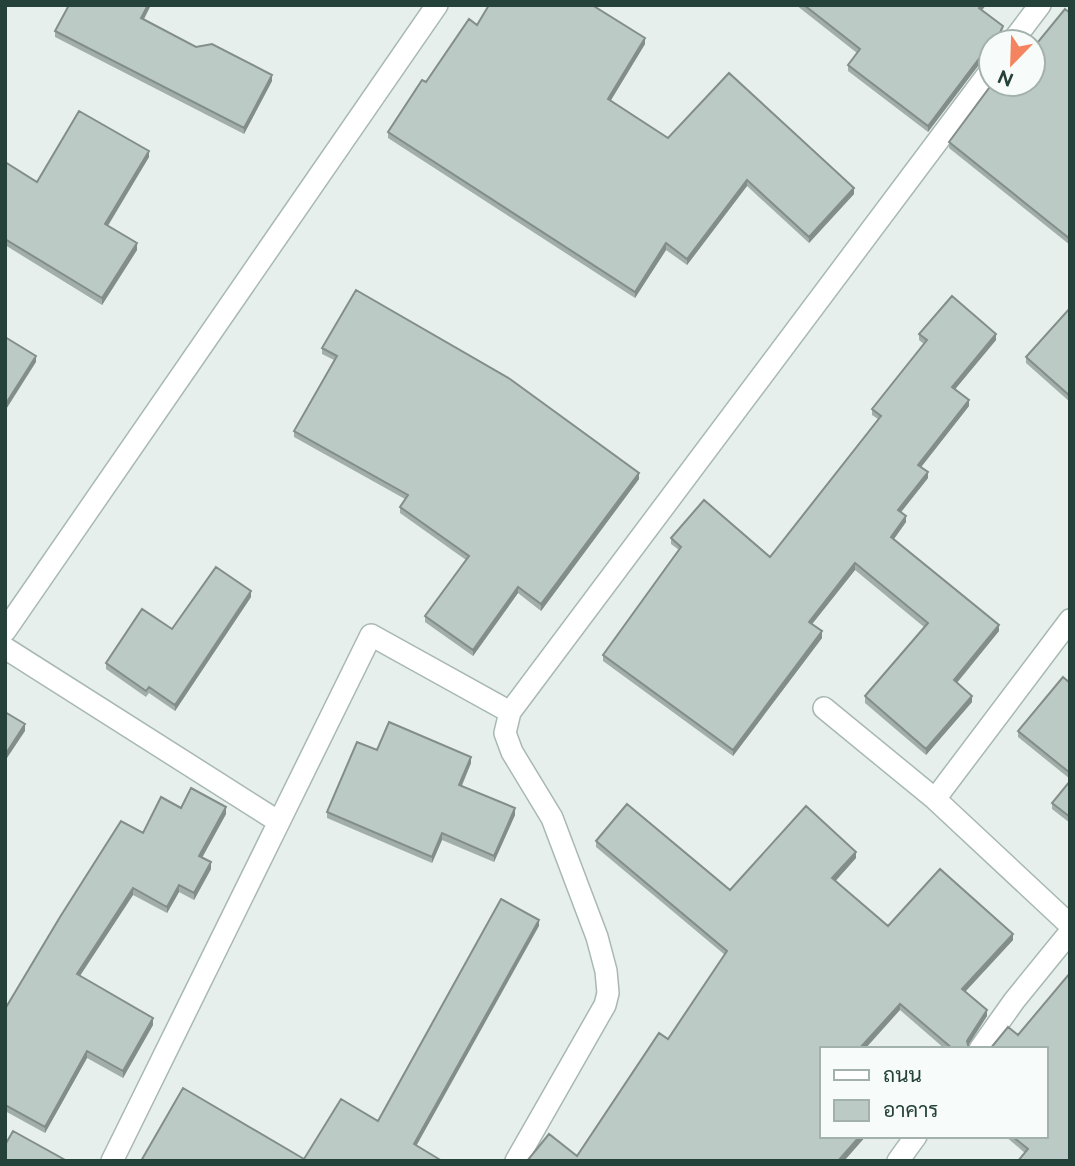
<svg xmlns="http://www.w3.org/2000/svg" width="1075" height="1166" font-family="Raleway,Sarabun,sans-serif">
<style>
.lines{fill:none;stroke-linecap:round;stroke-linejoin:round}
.minor-casing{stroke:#a8b8b2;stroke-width:24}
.minor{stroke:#fff;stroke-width:21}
.wall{fill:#a1aea9}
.shaded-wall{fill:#838d89}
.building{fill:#bbcac4;stroke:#838d89;stroke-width:2}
</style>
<rect width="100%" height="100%" fill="#e6efeb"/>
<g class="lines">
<g class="minor-casing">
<path id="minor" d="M 1012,42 L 1040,5
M 5,631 L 437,5
M 5,648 L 279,822 L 112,1161
M 824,708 L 935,799 L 1070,925
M 510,712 L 505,733 L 512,752 L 552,818 L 597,937 L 606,971 L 608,993 L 605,1005 L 516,1161
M 935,799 L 1070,620
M 279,822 L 371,635 L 510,712 L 991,70
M 980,1049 L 1014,1001 L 1070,932
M 898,1161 L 916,1136"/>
</g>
<use href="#minor" class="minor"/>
</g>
<path class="wall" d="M 796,5 L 986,5 L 982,10 L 1003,32 L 1000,38 L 991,42 L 991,58 L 981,62 L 928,132 L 848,71 L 848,65 L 857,53 Z
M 1070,13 L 1070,245 L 949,148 L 949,142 L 1033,84 Z
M 143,20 L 196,47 L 272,81 L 244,134 L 55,37 L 55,31 Z
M 477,25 L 645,44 L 611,100 L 668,138 L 854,194 L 809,243 L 747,186 L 687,265 L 666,250 L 635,298 L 388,138 L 388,132 L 426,82 Z
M 149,157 L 108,226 L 137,250 L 102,305 L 5,245 L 5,162 L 37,182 Z
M 1070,308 L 1070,402 L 1026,363 L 1026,357 Z
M 919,334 L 996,340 L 955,389 L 969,406 L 921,467 L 928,478 L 901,512 L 906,522 L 894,539 L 999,631 L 957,683 L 972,702 L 926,755 L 865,703 L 865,696 L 924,627 L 855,570 L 812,624 L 822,638 L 733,756 L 603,661 L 603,655 L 679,550 L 671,544 L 671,538 L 770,557 L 878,419 L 872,415 L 872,409 L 924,344 L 919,340 Z
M 322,348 L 639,479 L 541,611 L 518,593 L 473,656 L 425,622 L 425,616 L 466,560 L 400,513 L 400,507 L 405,499 L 294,437 L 294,431 L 334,360 L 322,354 Z
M 251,597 L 175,711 L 149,693 L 146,697 L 106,669 L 106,663 L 172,629 Z
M 1070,683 L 1070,779 L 1018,737 L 1018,731 Z
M 377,750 L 471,763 L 462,786 L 515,815 L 494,862 L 442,840 L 432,863 L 327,818 L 327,812 Z
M 1070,781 L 1070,823 L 1052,809 L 1052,803 Z
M 226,814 L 202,858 L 211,869 L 194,900 L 179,892 L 167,913 L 133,895 L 80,976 L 153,1025 L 123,1078 L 87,1058 L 45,1133 L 5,1111 L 5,1009 L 143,833 Z
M 596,841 L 730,890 L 856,858 L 835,881 L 888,926 L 1013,940 L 966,991 L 987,1016 L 968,1046 L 969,1049 L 945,1049 L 900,1010 L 821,1049 L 821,1136 L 866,1136 L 844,1161 L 527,1161 L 577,1156 L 668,1039 L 725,955 L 596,847 Z
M 1005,1136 L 1045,1136 L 1070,1161 L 1025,1153 Z"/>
<path class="shaded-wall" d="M 148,5 L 151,5 L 141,25 L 141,18 Z
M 981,5 L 986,5 L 979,14 L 979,8 Z
M 645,38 L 645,44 L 608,105 L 608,99 Z
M 991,52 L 991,58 L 981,62 L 928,132 L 928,126 L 981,56 Z
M 272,75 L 272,81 L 244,134 L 244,128 Z
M 149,151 L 149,157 L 105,230 L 105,224 Z
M 747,180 L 747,186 L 687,265 L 687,259 Z
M 854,188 L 854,194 L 809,243 L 809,237 Z
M 137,243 L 137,250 L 102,305 L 102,298 Z
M 666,243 L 666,250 L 635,298 L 635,292 Z
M 996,334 L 996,340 L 952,393 L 952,387 Z
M 36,356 L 36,362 L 5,411 L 5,405 Z
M 969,400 L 969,406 L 918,471 L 918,465 Z
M 928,472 L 928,478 L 898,516 L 898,510 Z
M 639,473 L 639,479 L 541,611 L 541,604 Z
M 906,516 L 906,522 L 891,543 L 891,537 Z
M 855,563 L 855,570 L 809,628 L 809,622 Z
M 518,587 L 518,593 L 473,656 L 473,650 Z
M 251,591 L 251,597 L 175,711 L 175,705 Z
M 999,625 L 999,631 L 954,686 L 954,680 Z
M 822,631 L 822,638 L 733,756 L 733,750 Z
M 972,696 L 972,702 L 926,755 L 926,749 Z
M 25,724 L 25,731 L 5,761 L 5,755 Z
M 471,757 L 471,763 L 459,791 L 459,785 Z
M 226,807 L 226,814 L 199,863 L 199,856 Z
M 515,808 L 515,815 L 494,862 L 494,856 Z
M 442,833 L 442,840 L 432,863 L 432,857 Z
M 856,852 L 856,858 L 832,885 L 832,878 Z
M 211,862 L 211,869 L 194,900 L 194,893 Z
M 179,885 L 179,892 L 167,913 L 167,907 Z
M 133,888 L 133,895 L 77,980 L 77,974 Z
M 539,920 L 539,926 L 414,1150 L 414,1144 Z
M 1013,934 L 1013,940 L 962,995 L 962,989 Z
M 900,1004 L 900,1010 L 865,1049 L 859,1049 Z
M 987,1010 L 987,1016 L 967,1047 L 967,1041 Z
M 153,1018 L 153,1025 L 123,1078 L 123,1071 Z
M 87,1051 L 87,1058 L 45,1133 L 45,1127 Z
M 860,1136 L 866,1136 L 844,1161 L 838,1161 Z"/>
<path class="building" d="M 69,5 L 148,5 L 141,18 L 196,47 L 212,44 L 272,75 L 244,128 L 55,31 Z
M 489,5 L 592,5 L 645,38 L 608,99 L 668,138 L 729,73 L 854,188 L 809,237 L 747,180 L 687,259 L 666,243 L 635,292 L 388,132 L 422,80 L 426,82 L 469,19 L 477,25 Z
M 804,5 L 981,5 L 979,8 L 1003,26 L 999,35 L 1002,42 L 991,42 L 991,52 L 981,56 L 928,126 L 848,65 L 860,49 Z
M 1065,9 L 1070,13 L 1070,239 L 949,142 L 992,84 L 1033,84 L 1033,48 Z
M 79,111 L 149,151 L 105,224 L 137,243 L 102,298 L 5,239 L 5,162 L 37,182 Z
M 356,290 L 510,379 L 639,473 L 541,604 L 518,587 L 473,650 L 425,616 L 469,556 L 400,507 L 408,495 L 294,431 L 337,356 L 322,348 Z
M 952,296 L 996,334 L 952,387 L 969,400 L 918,465 L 928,472 L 898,510 L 906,516 L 891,537 L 999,625 L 954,680 L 972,696 L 926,749 L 865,696 L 928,623 L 855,563 L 809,622 L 822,631 L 733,750 L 603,655 L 681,547 L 671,538 L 704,500 L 770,557 L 881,416 L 872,409 L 927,340 L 919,334 Z
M 1070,308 L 1070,396 L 1026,357 Z
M 5,337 L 36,356 L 5,405 Z
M 216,567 L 251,591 L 175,705 L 149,687 L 146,691 L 106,663 L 142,609 L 172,629 Z
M 1063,677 L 1070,683 L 1070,773 L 1018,731 Z
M 5,712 L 25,724 L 5,755 Z
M 389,722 L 471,757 L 459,785 L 515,808 L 494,856 L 442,833 L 432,857 L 327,812 L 357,742 L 377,750 Z
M 1070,781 L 1070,817 L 1052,803 Z
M 191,788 L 226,807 L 199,856 L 211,862 L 194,893 L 179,885 L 167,907 L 133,888 L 77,974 L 153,1018 L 123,1071 L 87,1051 L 45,1127 L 5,1105 L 5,1009 L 60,917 L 121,821 L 143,833 L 161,797 L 181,808 Z
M 627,804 L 730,890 L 806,806 L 856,852 L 832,878 L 888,926 L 940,869 L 1013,934 L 962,989 L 987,1010 L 967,1041 L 969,1049 L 953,1049 L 900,1004 L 859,1049 L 821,1049 L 821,1136 L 860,1136 L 838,1161 L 527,1161 L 549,1134 L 577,1156 L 659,1033 L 668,1039 L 727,951 L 596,841 Z
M 501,899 L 539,920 L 414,1144 L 442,1161 L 141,1161 L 183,1088 L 304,1159 L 341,1099 L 378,1121 Z
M 1070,973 L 1070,1161 L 1018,1161 L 1028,1149 L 1012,1136 L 1045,1136 L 1045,1049 L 990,1049 L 1008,1027 L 1018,1035 Z
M 13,1131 L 67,1161 L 5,1161 L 5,1145 Z"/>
<rect width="1075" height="1166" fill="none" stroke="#24423a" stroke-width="14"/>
<rect x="820" y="1047" width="228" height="91" fill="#f7fbf9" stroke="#a3b1ad" stroke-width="2"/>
<rect x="834" y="1070" width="35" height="10" fill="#ffffff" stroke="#a3b1ad" stroke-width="2"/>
<text x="883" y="1082" font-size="21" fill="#24423a">ถนน</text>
<rect x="834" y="1100" width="35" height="21" fill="#bbcac4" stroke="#a3b1ad" stroke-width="2"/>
<text x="883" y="1117" font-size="21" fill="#24423a">อาคาร</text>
<g transform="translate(1012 63) rotate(203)"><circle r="33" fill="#f7fbf9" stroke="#a3b1ad" stroke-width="2"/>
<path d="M0-5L12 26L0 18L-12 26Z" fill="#f4845f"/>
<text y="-10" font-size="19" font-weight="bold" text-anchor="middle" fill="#24423a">N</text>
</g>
</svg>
